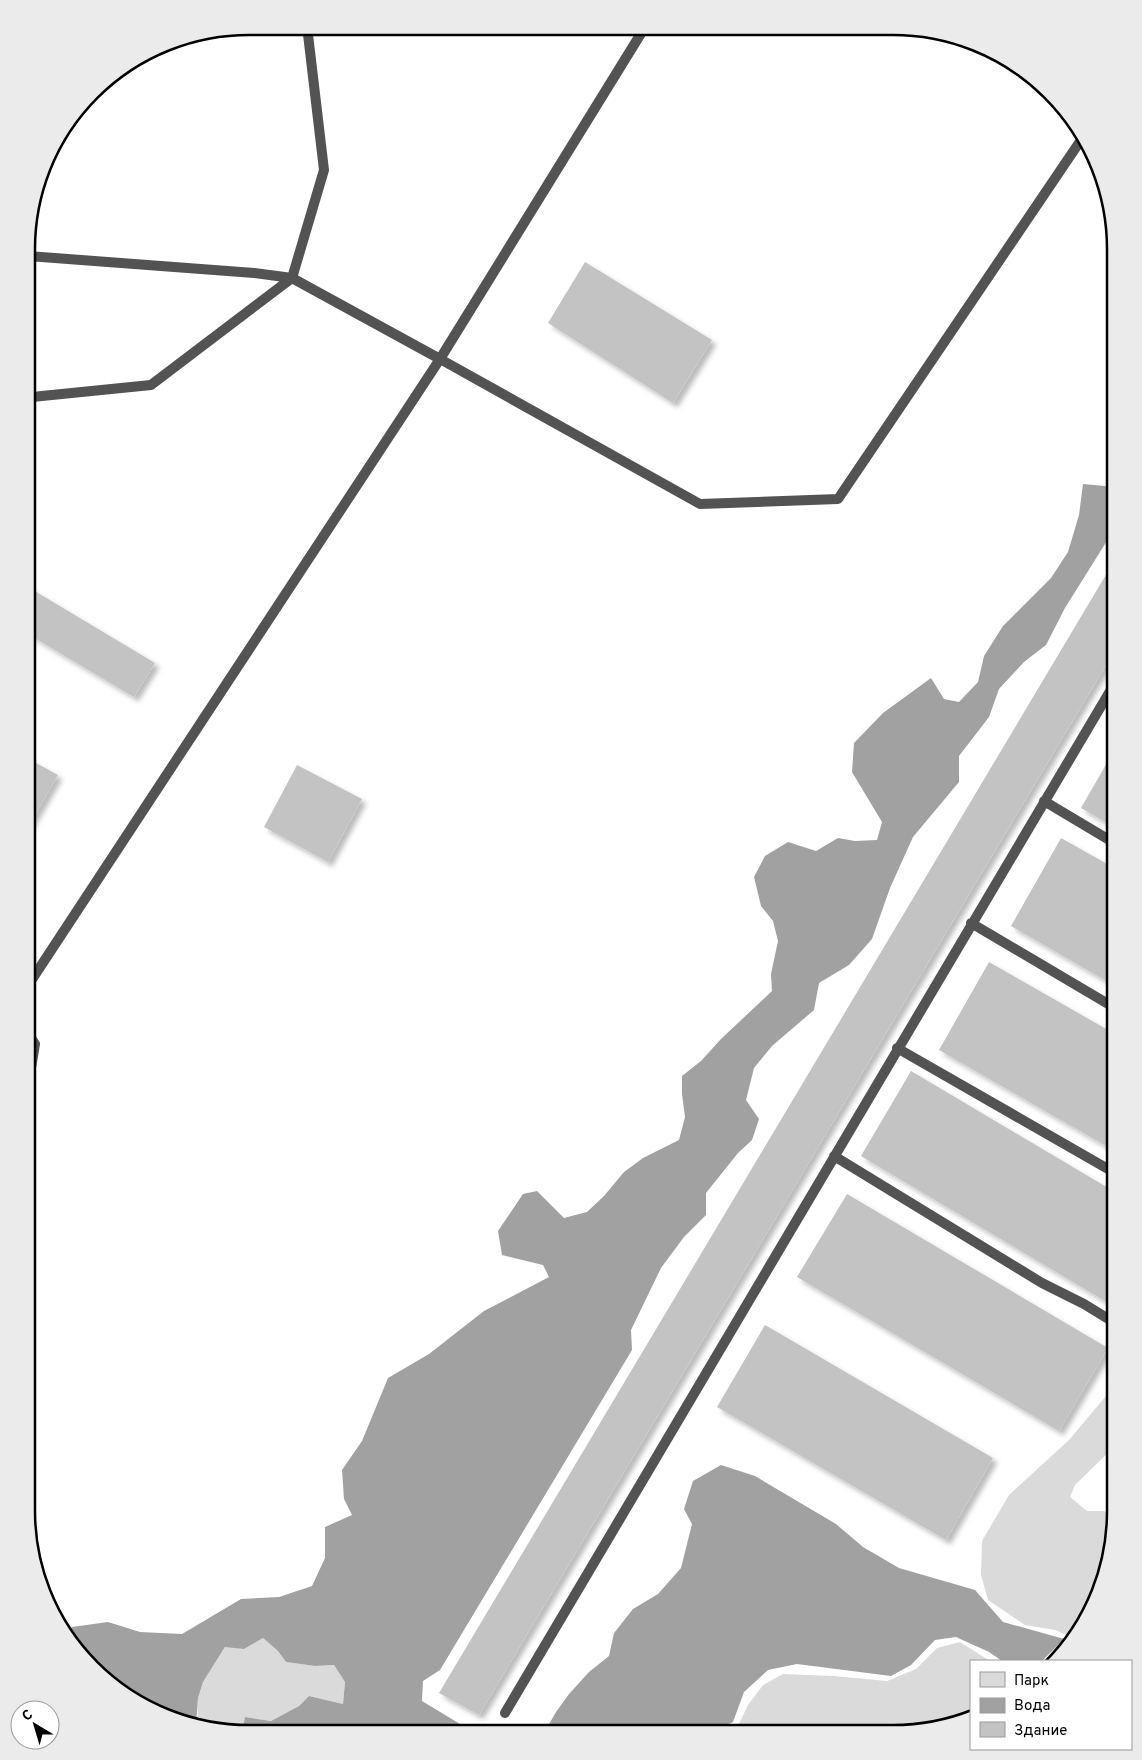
<svg xmlns="http://www.w3.org/2000/svg" width="1142" height="1760" font-family="Overpass,sans-serif">
<style>
.green{fill:#dadada}
.water{fill:#a1a1a1}
.building{fill:#c3c3c3;filter:url(#shadow)}
.lines{fill:none;stroke-linecap:round;stroke-linejoin:round}
.service{stroke:#535353;stroke-width:10}
.rim{fill:none;stroke:#000;stroke-width:2.5}
</style>
<defs>
<filter id="shadow"><feDropShadow dx="4.5" dy="4.5" stdDeviation="2.5" flood-color="#0004"/></filter>
</defs>
<rect width="100%" height="100%" fill="#fff"/>
<path class="green" d="M 1115,1387 L 1115,1446 L 1075,1485 L 1070,1497 L 1087,1511 L 1104,1511 L 1115,1518 L 1115,1525 L 1104,1583 L 1074,1638 L 1055,1630 L 1025,1625 L 988,1600 L 981,1575 L 982,1541 L 1009,1495 L 1069,1440 L 1106,1396 Z
M 263,1638 L 278,1651 L 286,1662 L 315,1666 L 334,1665 L 345,1682 L 343,1704 L 309,1696 L 299,1706 L 271,1721 L 245,1717 L 242,1732 L 221,1732 L 197,1725 L 198,1698 L 203,1682 L 226,1646 L 244,1649 Z
M 960,1642 L 990,1661 L 971,1661 L 971,1718 L 893,1734 L 725,1733 L 737,1728 L 748,1705 L 763,1685 L 783,1674 L 833,1676 L 887,1681 L 916,1669 L 937,1648 Z"/>
<path class="water" d="M 1083,484 L 1105,486 L 1116,497 L 1116,514 L 1110,536 L 1065,608 L 1046,645 L 1024,662 L 999,689 L 989,717 L 959,756 L 959,782 L 913,837 L 890,888 L 872,939 L 849,965 L 819,983 L 814,1010 L 772,1046 L 754,1068 L 746,1100 L 759,1119 L 752,1140 L 738,1153 L 706,1193 L 706,1215 L 684,1237 L 661,1268 L 631,1330 L 632,1350 L 440,1670 L 423,1681 L 422,1701 L 465,1727 L 477,1733 L 242,1732 L 245,1717 L 271,1721 L 299,1706 L 309,1696 L 343,1704 L 345,1682 L 334,1665 L 315,1666 L 286,1662 L 278,1651 L 263,1638 L 244,1649 L 225,1647 L 203,1682 L 198,1698 L 196,1725 C 186,1723 173,1721 163,1716 C 126,1698 86,1670 65,1634 L 72,1627 L 108,1622 L 140,1632 L 182,1634 L 241,1599 L 279,1597 L 312,1586 L 325,1558 L 325,1527 L 352,1515 L 344,1499 L 342,1470 L 362,1441 L 388,1378 L 429,1354 L 484,1311 L 549,1277 L 543,1265 L 502,1255 L 498,1231 L 523,1194 L 537,1191 L 564,1218 L 587,1212 L 604,1196 L 624,1172 L 643,1158 L 679,1140 L 685,1117 L 682,1094 L 682,1076 L 701,1061 L 721,1039 L 772,991 L 771,974 L 778,941 L 773,921 L 761,906 L 754,877 L 765,856 L 788,842 L 816,851 L 838,838 L 855,841 L 877,840 L 882,822 L 852,772 L 854,743 L 883,713 L 931,678 L 944,699 L 959,702 L 978,682 L 984,656 L 1003,626 L 1051,578 L 1068,552 L 1079,515 Z
M 721,1465 L 755,1476 L 836,1524 L 863,1547 L 899,1568 L 975,1590 L 1003,1622 L 1064,1639 L 1042,1661 L 1002,1661 L 989,1652 L 956,1637 L 935,1640 L 911,1665 L 891,1676 L 797,1664 L 768,1670 L 744,1692 L 733,1722 L 709,1733 L 544,1733 L 556,1712 L 569,1694 L 589,1672 L 609,1656 L 614,1633 L 633,1609 L 658,1594 L 681,1568 L 692,1524 L 684,1509 L 693,1481 Z"/>
<path class="building" d="M 585,262 L 712,340 L 673,403 L 548,323 Z
M 1116,558 L 1116,648 L 479,1715 L 439,1693 Z
M 28,587 L 155,663 L 134,697 L 28,634 Z
M 1116,747 L 1116,828 L 1081,808 Z
M 27,758 L 58,775 L 27,829 Z
M 297,765 L 362,799 L 328,862 L 264,827 Z
M 1061,838 L 1116,869 L 1115,986 L 1011,926 Z
M 989,962 L 1115,1034 L 1115,1151 L 939,1050 Z
M 911,1071 L 1115,1192 L 1115,1307 L 861,1156 Z
M 847,1194 L 1108,1348 L 1059,1431 L 797,1277 Z
M 765,1325 L 993,1458 L 946,1540 L 717,1407 Z"/>
<g class="lines">
<path class="service" d="M 28,256 L 254,273 L 292,278 L 440,359 L 645,27
M 28,396 L 32,397 L 151,385 L 292,278 L 324,170 L 307,26
M 1044,801 L 1116,844
M 971,923 L 1115,1008
M 27,987 L 440,359 L 700,504 L 838,499 L 1083,137
M 897,1048 L 1115,1173
M 27,1092 L 35,1044 L 27,1032
M 834,1156 L 1042,1283 L 1084,1304 L 1115,1323
M 505,1713 L 1116,681"/>
</g>
<path d="M0 0H1142V1760H0ZM249 35H893A214 214 0 0 1 1107 249V1511A214 214 0 0 1 893 1725H249A214 214 0 0 1 35 1511V249A214 214 0 0 1 249 35Z" fill="#ebebeb" fill-rule="evenodd"/>
<path class="rim" d="M249 35H893A214 214 0 0 1 1107 249V1511A214 214 0 0 1 893 1725H249A214 214 0 0 1 35 1511V249A214 214 0 0 1 249 35Z"/>
<rect x="970" y="1660" width="162" height="90" fill="#ffffff" stroke="#999999"/>
<rect x="980" y="1672" width="25" height="15" fill="#dadada" stroke="#999999"/>
<text x="1014" y="1685" font-size="15" fill="#000000">Парк</text>
<rect x="980" y="1698" width="25" height="15" fill="#a1a1a1" stroke="#999999"/>
<text x="1014" y="1710" font-size="15" fill="#000000">Вода</text>
<rect x="980" y="1722" width="25" height="15" fill="#c3c3c3" stroke="#999999"/>
<text x="1014" y="1735" font-size="15" fill="#000000">Здание</text>
<g transform="translate(35 1725) rotate(322)"><circle r="24" fill="#ffffff" stroke="#999999"/>
<path d="M0-4L9 19L0 12L-9 19Z" fill="#000000"/>
<text y="-8" font-size="14" font-weight="bold" text-anchor="middle" fill="#000000">С</text>
</g>
</svg>
